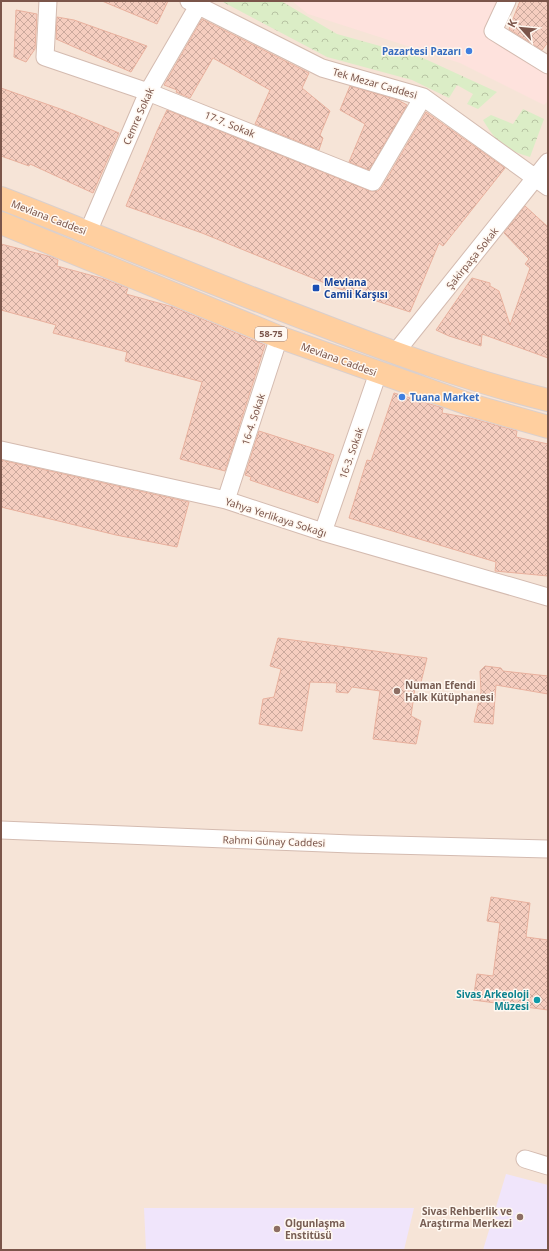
<svg xmlns="http://www.w3.org/2000/svg" width="549" height="1251" font-family="'Noto Sans',sans-serif">
<style>
.residential{fill:#f6e4d7}
.commercial{fill:#fee2dd}
.education{fill:#f0e5fb}
.forest{fill:url(#forest-crowns)}
.building{fill:url(#building-cross-hatch);stroke:#e9b19e}
.lines{fill:none;stroke-linecap:round;stroke-linejoin:round}
.minor-casing{stroke:#d4bbb0;stroke-width:19}
.primary-casing{stroke:#dacfcc;stroke-width:24}
.minor{stroke:#fff;stroke-width:17}
.primary{stroke:#ffcf9f;stroke-width:22}
.shop-dot{fill:#3f7fe0;stroke:#fff8f1;stroke-width:1.5}
.transit-dot{fill:#1a4fb4;stroke:#fff8f1;stroke-width:1.5}
.education-dot{fill:#8d6e63;stroke:#fff8f1;stroke-width:1.5}
.culture-dot{fill:#0f9aa8;stroke:#fff8f1;stroke-width:1.5}
.labels{text-anchor:middle;stroke-width:3;stroke-linejoin:round;paint-order:stroke}
.shield{fill:#fff8f1;stroke:#a3867c;stroke-width:1}
.shield-label{font-size:9px;font-weight:bold;fill:#7b554a}
.shop-label{font-size:10px;font-weight:bold;fill:#366cbe;stroke:#fff8f1;text-anchor:end}
.street-label{font-size:10px;fill:#7b554a;stroke:#fff8f1}
.transit-label{font-size:10px;font-weight:bold;fill:#164399;stroke:#fff8f1;text-anchor:start}
.education-label{font-size:10px;font-weight:bold;fill:#785e54;stroke:#fff8f1;text-anchor:start}
.culture-label{font-size:10px;font-weight:bold;fill:#0d838f;stroke:#fff8f1;text-anchor:end}
</style>
<defs>
<pattern id="forest-crowns" width="20" height="18" patternUnits="userSpaceOnUse"><rect width="20" height="18" fill="#dbedc6"/><path d="M2 6a3 3 0 1 1 6 0M12 15a3 3 0 1 1 6 0" fill="none" stroke="#b7c3a3"/></pattern>
<pattern id="building-cross-hatch" width="8" height="8" patternUnits="userSpaceOnUse"><rect width="8" height="8" fill="#f5cdbf"/><path d="M0 0l8 8M0 8l8-8" fill="none" stroke="#cba99d"/></pattern>
</defs>
<rect width="100%" height="100%" fill="#fef3e9"/>
<path class="residential" d="M 1,1 L 548,1 L 548,1250 L 1,1250 Z"/>
<path class="commercial" d="M 292,1 L 498,1 L 483,32 L 548,72 L 548,101 L 544,105 L 460,63 L 308,14 Z"/>
<path class="education" d="M 506,1174 L 548,1185 L 548,1250 L 483,1250 Z
M 144,1208 L 414,1208 L 404,1250 L 146,1250 Z"/>
<path class="forest" d="M 221,1 L 281,1 L 337,34 L 423,58 L 497,92 L 478,109 L 467,104 L 473,94 L 457,85 L 449,98 L 412,80 L 327,57 Z
M 523,109 L 544,119 L 530,157 C 505,150 496,142 483,120 L 491,115 L 513,124 Z"/>
<path class="building" d="M 102,1 L 168,1 L 157,24 Z
M 520,1 L 548,1 L 548,42 L 542,50 L 509,29 Z
M 16,10 L 37,14 L 35,49 L 26,62 L 14,57 Z
M 57,17 L 74,20 L 147,46 L 131,72 L 56,39 Z
M 202,19 L 309,73 L 302,88 L 330,111 L 320,135 L 323,138 L 319,150 L 255,124 L 270,90 L 213,58 L 190,98 L 176,92 L 177,90 L 164,85 Z
M 350,86 L 398,100 L 407,105 L 369,170 L 349,162 L 365,124 L 340,110 Z
M 1,88 L 66,111 L 119,133 L 93,193 L 30,164 L 29,166 L 1,156 Z
M 167,110 L 370,191 L 378,191 L 382,187 L 426,112 L 505,168 L 443,246 L 439,243 L 410,312 L 337,288 L 202,233 L 126,206 L 157,131 Z
M 525,206 L 548,227 L 548,358 L 482,334 L 481,346 L 449,336 L 436,330 L 472,278 L 490,283 L 490,286 L 499,291 L 510,325 L 530,268 L 525,264 L 529,259 L 504,233 Z
M 1,244 L 52,257 L 58,260 L 57,266 L 101,278 L 128,288 L 126,294 L 173,307 L 265,345 L 225,471 L 180,459 L 202,382 L 125,361 L 127,352 L 53,333 L 56,325 L 1,310 Z
M 394,393 L 443,408 L 442,413 L 470,418 L 517,431 L 516,437 L 548,444 L 548,576 L 495,571 L 496,562 L 349,518 L 367,460 L 371,461 Z
M 259,431 L 334,455 L 318,503 L 250,480 L 251,477 L 245,475 Z
M 1,460 L 189,502 L 177,547 L 116,535 L 1,507 Z
M 278,638 L 427,658 L 420,686 L 415,688 L 411,716 L 421,721 L 416,744 L 373,739 L 380,691 L 352,687 L 348,693 L 336,692 L 337,683 L 310,682 L 302,731 L 259,724 L 263,699 L 274,697 L 281,669 L 270,666 Z
M 485,666 L 501,668 L 503,671 L 548,676 L 548,694 L 496,685 L 493,724 L 474,722 L 481,692 L 480,671 Z
M 491,897 L 530,903 L 526,937 L 548,940 L 548,1010 L 473,1000 L 477,974 L 493,976 L 500,923 L 487,921 Z"/>
<g class="lines">
<g class="minor-casing">
<path id="minor" d="M 48,1 L 45,57 L 148,92 L 373,182 L 423,97
M 189,1 L 322,68 L 423,97 L 548,187
M 507,1 L 493,31 L 548,65
M 88,232 L 148,92 L 198,6
M 395,353 L 548,162
M 1,450 L 226,500 L 323,532 L 548,597
M 226,500 L 279,337
M 323,532 L 378,373
M 1,830 L 351,844 L 548,849
M 525,1159 L 548,1166"/>
</g>
<g class="primary-casing">
<path id="primary" d="M 1,198 C 107,239 212,284 319,324 C 394,353 470,381 548,400
M 1,223 L 279,337 L 474,406 L 548,427"/>
</g>
<use href="#minor" class="minor"/>
<use href="#primary" class="primary"/>
</g>
<g class="shop-dot">
<circle cx="469" cy="51" r="4"/>
<circle cx="402" cy="397" r="4"/>
</g>
<rect class="transit-dot" x="312" y="284" width="8" height="8" rx="2"/>
<g class="education-dot">
<circle cx="397" cy="691" r="4"/>
<circle cx="520" cy="1217" r="4"/>
<circle cx="277" cy="1229" r="4"/>
</g>
<circle class="culture-dot" cx="537" cy="1000" r="4"/>
<g class="labels">
<rect class="shield" x="255" y="327" width="32" height="14" rx="3"/>
<g class="shield-label">
<text x="271" y="337">58-75</text>
</g>
<g class="shop-label">
<text x="461" y="55">Pazartesi Pazarı</text>
<text x="410" y="401" text-anchor="start">Tuana Market</text>
</g>
<g class="street-label">
<text transform="translate(375 83) rotate(16)" y="4">Tek Mezar Caddesi</text>
<text transform="translate(138 116) rotate(-66)" y="4">Cemre Sokak</text>
<text transform="translate(230 124) rotate(22)" y="4">17-7. Sokak</text>
<text transform="translate(49 217) rotate(21)" y="4">Mevlana Caddesi</text>
<text transform="translate(472 258) rotate(-51)" y="4">Şakirpaşa Sokak</text>
<text transform="translate(339 359) rotate(20)" y="4">Mevlana Caddesi</text>
<text transform="translate(253 419) rotate(-72)" y="4">16-4. Sokak</text>
<text transform="translate(351 453) rotate(-71)" y="4">16-3. Sokak</text>
<text transform="translate(276 517) rotate(18)" y="4">Yahya Yerlikaya Sokağı</text>
<text transform="translate(274 841) rotate(2)" y="4">Rahmi Günay Caddesi</text>
</g>
<g class="transit-label">
<text x="324" y="286">Mevlana<tspan x="324" dy="12">Camii Karşısı</tspan></text>
</g>
<g class="education-label">
<text x="405" y="689">Numan Efendi<tspan x="405" dy="12">Halk Kütüphanesi</tspan></text>
<text x="512" y="1215" text-anchor="end">Sivas Rehberlik ve<tspan x="512" dy="12">Araştırma Merkezi</tspan></text>
<text x="285" y="1227">Olgunlaşma<tspan x="285" dy="12">Enstitüsü</tspan></text>
</g>
<g class="culture-label">
<text x="529" y="998">Sivas Arkeoloji<tspan x="529" dy="12">Müzesi</tspan></text>
</g>
</g>
<rect width="549" height="1251" fill="none" stroke="#7b554a" stroke-width="4"/>
<g transform="translate(521 28) rotate(297)" stroke="#fff8f1" stroke-width="3" paint-order="stroke">
<path d="M0-3L7 15L0 10L-7 15Z" fill="#7b554a"/>
<text y="-6" font-size="11" font-weight="bold" text-anchor="middle" fill="#7b554a">K</text>
</g>
</svg>
